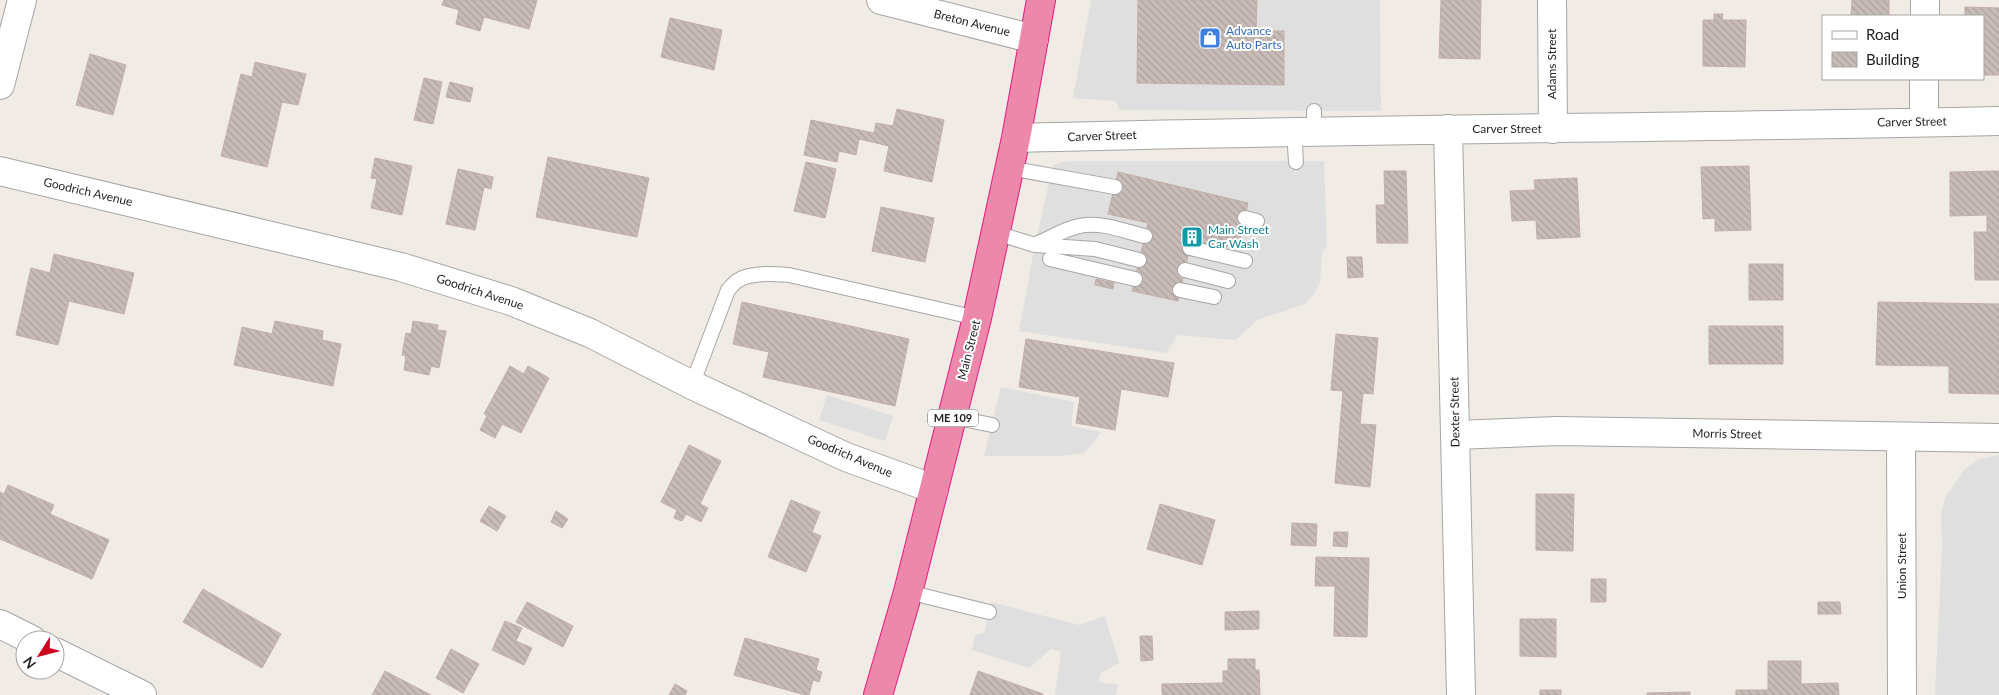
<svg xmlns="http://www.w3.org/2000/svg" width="1999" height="695" font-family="Lato,sans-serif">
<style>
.parking{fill:#dfdfdf}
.building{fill:url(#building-back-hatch);stroke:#c3aea6}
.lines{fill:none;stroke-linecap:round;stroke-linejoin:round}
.lane-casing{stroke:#a6a6a6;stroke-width:16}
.street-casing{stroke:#a6a6a6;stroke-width:30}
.highway-casing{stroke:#e51b7f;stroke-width:30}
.lane{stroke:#fff;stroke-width:14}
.street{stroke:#fff;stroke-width:28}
.highway{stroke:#ec88aa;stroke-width:28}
.labels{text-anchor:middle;stroke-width:4;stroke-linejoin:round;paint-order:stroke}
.shield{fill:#fff;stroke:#626262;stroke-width:1}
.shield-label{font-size:11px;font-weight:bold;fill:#1f1f1f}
.street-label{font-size:12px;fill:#1f1f1f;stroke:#fff}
.shop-label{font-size:12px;fill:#366cbe;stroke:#fff;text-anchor:start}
.culture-label{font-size:12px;fill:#0d838f;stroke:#fff;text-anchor:start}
</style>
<defs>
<pattern id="building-back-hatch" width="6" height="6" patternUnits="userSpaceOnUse" patternTransform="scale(1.25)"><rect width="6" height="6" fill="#c8bcb8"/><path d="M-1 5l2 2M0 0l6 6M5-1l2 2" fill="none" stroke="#aba19e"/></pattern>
</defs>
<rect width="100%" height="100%" fill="#f0ebe5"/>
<path class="parking" d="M 1091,0 L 1380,0 L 1381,111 L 1119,110 L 1116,101 L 1073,98 Z
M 1075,161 L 1324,161 L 1327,247 L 1322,253 L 1320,282 L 1315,293 L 1305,304 L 1257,320 L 1236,340 L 1177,335 L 1167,353 L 1019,331 L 1035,245 L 1053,165 L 1062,162 Z
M 1001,387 L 1074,402 L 1071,426 L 1101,432 L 1095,441 L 1084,453 L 1060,456 L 984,456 Z
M 827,395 L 893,416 L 885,441 L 819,420 Z
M 1999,455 L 1999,695 L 1935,695 L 1942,546 L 1941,514 L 1946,496 L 1965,469 L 1979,459 Z
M 991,602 L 1079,625 L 1105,616 L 1119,663 L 1100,674 L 1099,682 L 1118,685 L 1116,695 L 1055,695 L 1061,652 L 1051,649 L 1029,668 L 972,650 L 975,635 L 984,633 Z"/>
<path class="building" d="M 444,0 L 537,0 L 529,29 L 484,17 L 480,31 L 456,24 L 459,10 L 442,5 Z
M 1138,0 L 1257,0 L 1256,31 L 1284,31 L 1284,85 L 1137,83 Z
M 1441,0 L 1481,0 L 1480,59 L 1439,58 Z
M 1852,0 L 1889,0 L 1889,16 L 1851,16 Z
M 1965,7 L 1999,8 L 1999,75 L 1983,75 L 1983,16 L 1965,16 Z
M 1714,14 L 1723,14 L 1722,20 L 1746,20 L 1745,67 L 1703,66 L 1703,20 L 1714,20 Z
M 670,18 L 722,30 L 714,70 L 661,57 Z
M 90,54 L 126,65 L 113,115 L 76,105 Z
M 255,62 L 306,74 L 298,105 L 282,102 L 267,167 L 221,156 L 241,74 L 252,77 Z
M 424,78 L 442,82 L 433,124 L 414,120 Z
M 450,82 L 473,88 L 470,102 L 446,97 Z
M 897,109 L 944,120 L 932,182 L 884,171 L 889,146 L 859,139 L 856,155 L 839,151 L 837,162 L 804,155 L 811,120 L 874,133 L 876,123 L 893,126 Z
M 548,157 L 649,178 L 637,237 L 536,217 Z
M 375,158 L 412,166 L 402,215 L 371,208 L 377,179 L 371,178 Z
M 806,162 L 836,169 L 825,218 L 794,211 Z
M 1749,166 L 1751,230 L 1715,231 L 1715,218 L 1703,219 L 1701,167 Z
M 458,169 L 493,177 L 491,189 L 484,187 L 475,230 L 446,224 Z
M 1384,171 L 1406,171 L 1408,243 L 1377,243 L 1376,205 L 1385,205 Z
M 1999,171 L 1999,280 L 1975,280 L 1974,232 L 1987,232 L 1987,215 L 1950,216 L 1950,172 Z
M 1118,172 L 1248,203 L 1239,243 L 1228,241 L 1226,250 L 1202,244 L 1202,241 L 1192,238 L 1178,301 L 1132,291 L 1148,223 L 1108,214 Z
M 1577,178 L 1580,237 L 1537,239 L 1536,220 L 1512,221 L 1510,191 L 1535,190 L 1534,180 Z
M 881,207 L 934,218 L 925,262 L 872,251 Z
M 54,254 L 134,273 L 124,314 L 69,301 L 58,345 L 16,335 L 31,268 L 50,273 Z
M 1347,257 L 1362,257 L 1363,277 L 1348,278 Z
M 1749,264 L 1783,264 L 1783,300 L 1749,300 Z
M 1096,279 L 1114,283 L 1113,289 L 1095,285 Z
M 742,302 L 909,339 L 895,406 L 763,377 L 769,352 L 733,344 Z
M 1878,302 L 1999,304 L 1999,394 L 1949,393 L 1949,366 L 1876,365 Z
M 275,321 L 323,331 L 322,340 L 341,344 L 333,386 L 234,365 L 242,327 L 272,334 Z
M 413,321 L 438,325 L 437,330 L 446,331 L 439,368 L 431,366 L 429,375 L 404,370 L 406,356 L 402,355 L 406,333 L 411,334 Z
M 1709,326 L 1783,326 L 1783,364 L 1709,364 Z
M 1336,334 L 1378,338 L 1373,394 L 1363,393 L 1360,424 L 1376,425 L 1370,487 L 1335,483 L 1343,391 L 1331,390 Z
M 1026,339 L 1174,363 L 1168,397 L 1121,389 L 1115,430 L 1076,423 L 1080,397 L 1019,387 Z
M 510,366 L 524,374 L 528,366 L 549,378 L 521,433 L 502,424 L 495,438 L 480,430 L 487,416 L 484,414 Z
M 689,445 L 721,461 L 700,504 L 708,508 L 701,522 L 686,514 L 682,521 L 674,518 L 677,510 L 661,502 Z
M 8,485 L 54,505 L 50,514 L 109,540 L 92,579 L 0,539 L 0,492 L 4,494 Z
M 1536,494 L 1574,494 L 1573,551 L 1536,550 Z
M 791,500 L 820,512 L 812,532 L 821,536 L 806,572 L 768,557 Z
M 1160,504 L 1215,520 L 1202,565 L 1147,549 Z
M 489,506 L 506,516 L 497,531 L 480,521 Z
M 556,511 L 568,519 L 562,528 L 551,522 Z
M 1292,523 L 1317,524 L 1316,546 L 1291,545 Z
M 1334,532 L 1348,532 L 1347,547 L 1333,546 Z
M 1316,557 L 1369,558 L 1367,637 L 1334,636 L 1335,586 L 1315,586 Z
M 1591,579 L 1606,579 L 1606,602 L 1591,602 Z
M 203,589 L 281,634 L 262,668 L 183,622 Z
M 527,602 L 573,626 L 563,647 L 516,622 Z
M 1818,602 L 1840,602 L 1841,614 L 1818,614 Z
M 1259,611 L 1259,629 L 1225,630 L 1225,612 Z
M 1520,619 L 1556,619 L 1556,657 L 1520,656 Z
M 505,621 L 522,628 L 516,641 L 532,648 L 524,665 L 492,650 Z
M 1140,636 L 1152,636 L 1153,660 L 1141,661 Z
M 745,638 L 819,659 L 816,670 L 822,672 L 819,682 L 813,680 L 809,695 L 805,695 L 734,675 Z
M 451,649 L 479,664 L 463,693 L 436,678 Z
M 1228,659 L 1255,659 L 1255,670 L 1259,670 L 1260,695 L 1162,695 L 1162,684 L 1223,683 L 1223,671 L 1228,671 Z
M 1768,661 L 1801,661 L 1801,684 L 1838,683 L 1839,695 L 1736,695 L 1736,690 L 1768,690 Z
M 385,671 L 431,695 L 372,695 Z
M 978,671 L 1043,694 L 1043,695 L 970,695 Z
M 675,684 L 687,691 L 685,695 L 669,695 Z
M 1540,690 L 1561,690 L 1561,695 L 1540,695 Z
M 1690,692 L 1690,695 L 1647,695 L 1647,693 Z"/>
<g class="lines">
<g class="lane-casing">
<path id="lane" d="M 1314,111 L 1314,131
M 1294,131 L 1296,162
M 1009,168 L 1115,187
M 1245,218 L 1257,221
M 996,233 L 1035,245 L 1095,249 L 1139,260
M 1038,243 C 1053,237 1070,226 1086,225 C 1106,223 1126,232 1145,236
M 1190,248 L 1245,261
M 1050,259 L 1135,279
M 1185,270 L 1228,281
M 1180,290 L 1214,297
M 692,385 L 728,290 C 731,287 734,283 737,281 C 750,272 774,274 789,275 L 977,318
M 953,417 L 992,425
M 908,592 L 989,612"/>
</g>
<g class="street-casing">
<path id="street" d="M 881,0 L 1034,39
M 1552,0 L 1553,129
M 1925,16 L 1925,0
M 0,85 L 22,0
M 1924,122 L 1924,79
M 1448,129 L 1461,695
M 1016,138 C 1343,129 1671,128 1999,121
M 0,171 L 401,267 L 511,301 L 590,333 L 692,385 L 846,457 L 934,489
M 1456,435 L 1558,431 L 1999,438
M 1901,437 L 1902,695
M 0,624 L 32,640
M 55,652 L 142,695"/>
</g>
<g class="highway-casing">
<path id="highway" d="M 878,695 L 908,592 L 977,318 L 1016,138 L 1041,0"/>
</g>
<use href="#lane" class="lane"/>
<use href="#street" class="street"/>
<use href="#highway" class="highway"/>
</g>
<defs>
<g id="shop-square" transform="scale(1.125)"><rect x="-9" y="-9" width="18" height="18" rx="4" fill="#3f7fe0" stroke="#fff"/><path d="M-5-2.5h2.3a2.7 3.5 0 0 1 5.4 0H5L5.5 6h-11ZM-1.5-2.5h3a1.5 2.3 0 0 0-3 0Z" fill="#fff"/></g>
<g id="building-square" transform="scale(1.125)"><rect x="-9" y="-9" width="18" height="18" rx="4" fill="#0f9aa8" stroke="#fff"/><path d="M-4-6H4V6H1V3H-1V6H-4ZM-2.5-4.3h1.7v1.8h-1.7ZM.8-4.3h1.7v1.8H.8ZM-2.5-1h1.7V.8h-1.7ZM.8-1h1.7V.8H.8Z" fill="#fff"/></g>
</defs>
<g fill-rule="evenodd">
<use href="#shop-square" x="1210" y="38"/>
<use href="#building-square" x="1192" y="237"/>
</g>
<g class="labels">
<rect class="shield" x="928" y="409.5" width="50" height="17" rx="4"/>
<g class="shield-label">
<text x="953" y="422">ME 109</text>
</g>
<g class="street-label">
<text transform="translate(972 23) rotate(14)" y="4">Breton Avenue</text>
<text transform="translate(1552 64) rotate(-90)" y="4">Adams Street</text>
<text transform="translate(1912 122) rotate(-1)" y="4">Carver Street</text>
<text x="1507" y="133">Carver Street</text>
<text transform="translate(1102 136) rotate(-2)" y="4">Carver Street</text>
<text transform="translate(88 192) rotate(13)" y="4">Goodrich Avenue</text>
<text transform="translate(480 292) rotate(18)" y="4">Goodrich Avenue</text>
<text transform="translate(969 350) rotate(-76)" y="4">Main Street</text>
<text transform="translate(1455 412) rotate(-91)" y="4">Dexter Street</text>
<text transform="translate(1727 434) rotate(1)" y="4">Morris Street</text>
<text transform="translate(850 456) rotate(23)" y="4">Goodrich Avenue</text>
<text transform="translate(1902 566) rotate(-90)" y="4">Union Street</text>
</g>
<g class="shop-label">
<text x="1226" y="35">Advance<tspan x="1226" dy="14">Auto Parts</tspan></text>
</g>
<g class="culture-label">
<text x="1208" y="234">Main Street<tspan x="1208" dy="14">Car Wash</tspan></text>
</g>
</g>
<rect x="1822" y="15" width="162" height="65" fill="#ffffff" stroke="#a5a5a5"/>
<rect x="1832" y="31" width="25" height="8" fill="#ffffff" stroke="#a5a5a5"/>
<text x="1866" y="40" font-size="15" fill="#1f1f1f">Road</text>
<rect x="1832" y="52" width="25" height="15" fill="url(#building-back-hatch)" stroke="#a5a5a5"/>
<text x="1866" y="65" font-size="15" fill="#1f1f1f">Building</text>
<g transform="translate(40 655) rotate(234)"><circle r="24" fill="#ffffff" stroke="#a5a5a5"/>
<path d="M0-4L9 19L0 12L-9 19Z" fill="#ce001f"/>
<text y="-8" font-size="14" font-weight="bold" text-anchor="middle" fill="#1f1f1f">N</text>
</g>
</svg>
